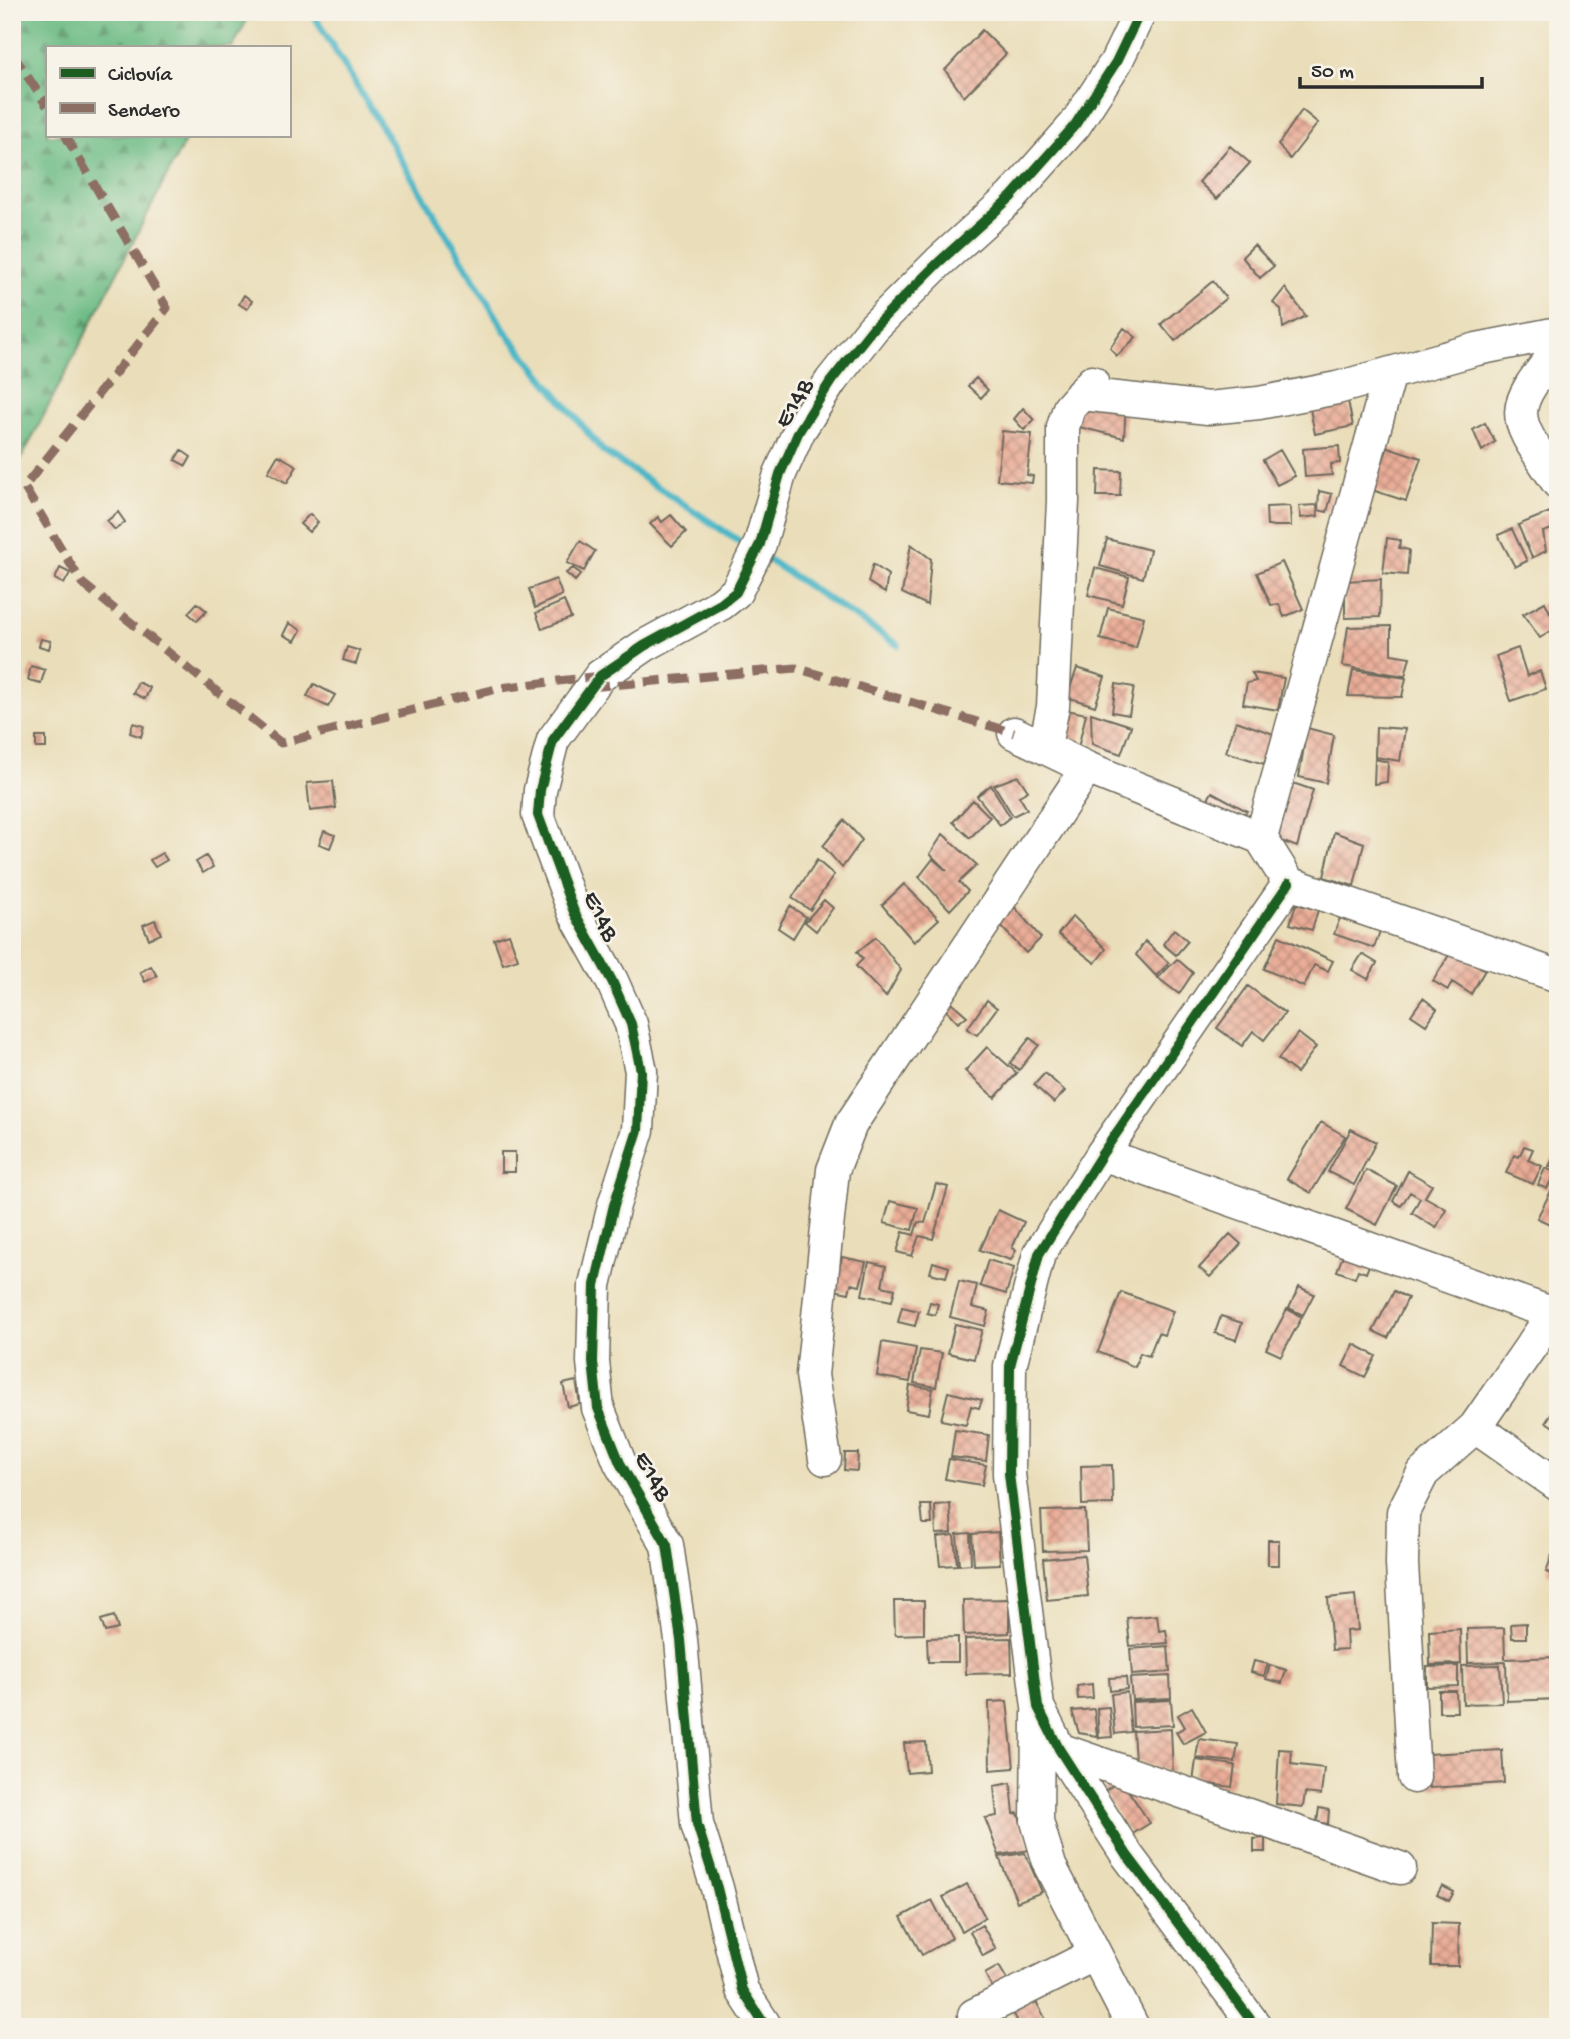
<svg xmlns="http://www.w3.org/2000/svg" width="1570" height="2039" font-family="'Gochi Hand',sans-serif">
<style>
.forest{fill:url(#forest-firs);stroke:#4c7358;stroke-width:2}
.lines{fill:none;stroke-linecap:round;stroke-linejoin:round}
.stream{stroke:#4ab6c6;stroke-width:7}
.building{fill:url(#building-cross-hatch)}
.minor-casing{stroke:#6e6a5d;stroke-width:35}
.minor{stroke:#fff;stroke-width:32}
.quiet{stroke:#8d6e63;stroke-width:9;stroke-dasharray:18 9;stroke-linecap:butt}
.cycleway-casing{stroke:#f7f3e8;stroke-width:15}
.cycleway{stroke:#1b5e20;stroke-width:10}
.labels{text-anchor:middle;stroke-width:5;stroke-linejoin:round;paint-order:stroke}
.street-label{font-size:26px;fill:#2b2b2b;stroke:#f7f3e8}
</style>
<defs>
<pattern id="forest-firs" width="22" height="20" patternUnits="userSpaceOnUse" patternTransform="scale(1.75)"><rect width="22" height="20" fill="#6cbb84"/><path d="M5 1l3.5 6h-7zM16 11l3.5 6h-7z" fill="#59986c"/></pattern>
<pattern id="building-cross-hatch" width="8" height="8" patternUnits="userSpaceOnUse" patternTransform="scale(1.75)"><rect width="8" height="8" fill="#eaad98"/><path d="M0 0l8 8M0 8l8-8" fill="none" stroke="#be8d7c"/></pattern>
</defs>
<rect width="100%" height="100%" fill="#f7f3e8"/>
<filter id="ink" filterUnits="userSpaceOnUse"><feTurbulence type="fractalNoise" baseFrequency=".0143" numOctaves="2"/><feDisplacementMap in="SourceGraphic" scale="14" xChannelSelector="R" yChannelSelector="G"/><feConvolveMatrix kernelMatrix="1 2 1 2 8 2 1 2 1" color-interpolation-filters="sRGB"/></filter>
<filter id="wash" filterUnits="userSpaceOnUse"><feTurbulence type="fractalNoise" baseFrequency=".00686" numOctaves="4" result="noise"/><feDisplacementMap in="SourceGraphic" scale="28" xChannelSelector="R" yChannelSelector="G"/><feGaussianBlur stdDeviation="1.57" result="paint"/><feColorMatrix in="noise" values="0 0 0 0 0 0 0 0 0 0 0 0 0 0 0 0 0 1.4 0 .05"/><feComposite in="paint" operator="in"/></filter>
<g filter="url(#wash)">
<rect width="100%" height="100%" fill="#eadeba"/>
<path class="forest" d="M 12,12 L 251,12 L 233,47 L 47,47 L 47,135 L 188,135 L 12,477 Z"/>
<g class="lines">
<path class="stream" d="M 312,12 L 505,331 L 603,451 L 748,547
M 761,555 L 898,645"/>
</g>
<g id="blocks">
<path class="building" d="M 982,30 L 1006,54 L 964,97 L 945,70 Z
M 1302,110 L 1318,123 L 1290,159 L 1278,145 Z
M 1230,146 L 1250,163 L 1217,199 L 1199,182 Z
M 1254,245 L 1274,266 L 1260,278 L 1242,257 Z
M 1213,281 L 1226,298 L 1175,341 L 1161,324 Z
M 1285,288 L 1306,316 L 1283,328 L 1281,309 L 1273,303 Z
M 244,295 L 252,301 L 247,309 L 239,304 Z
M 1124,328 L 1136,337 L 1117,356 L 1110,348 Z
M 976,378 L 988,390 L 981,398 L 968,386 Z
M 1081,394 L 1126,401 L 1124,438 L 1075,426 Z
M 1347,396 L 1353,426 L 1315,434 L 1309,404 Z
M 1023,408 L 1034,420 L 1024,430 L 1014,419 Z
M 1485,423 L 1495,442 L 1482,451 L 1473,430 Z
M 1002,431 L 1032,434 L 1027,475 L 1033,476 L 1032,483 L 997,480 Z
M 1339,446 L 1340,463 L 1331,464 L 1332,475 L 1305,477 L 1303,449 Z
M 1388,447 L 1421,458 L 1406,501 L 1372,490 Z
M 181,450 L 191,457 L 186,466 L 175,460 Z
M 1280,450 L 1295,476 L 1277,485 L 1263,460 Z
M 278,455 L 297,466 L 287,483 L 268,472 Z
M 1098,470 L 1121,471 L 1120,496 L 1097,496 Z
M 1319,491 L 1332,494 L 1327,512 L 1318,510 Z
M 1317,505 L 1318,516 L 1301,518 L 1299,506 Z
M 1290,506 L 1291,526 L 1267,526 L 1266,507 Z
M 1555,510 L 1558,527 L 1543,532 L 1546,551 L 1532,558 L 1518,525 Z
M 118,512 L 125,522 L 115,530 L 107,521 Z
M 310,514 L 318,522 L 309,532 L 300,524 Z
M 671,515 L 686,532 L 672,546 L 650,524 L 658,517 L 662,522 Z
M 1512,529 L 1527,561 L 1515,567 L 1498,535 Z
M 1387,538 L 1400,540 L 1399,548 L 1409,550 L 1407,575 L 1383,573 Z
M 1107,539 L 1150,550 L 1143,578 L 1100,566 Z
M 580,541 L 595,551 L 584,571 L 567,563 Z
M 911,544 L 931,559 L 927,605 L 902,593 Z
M 1282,562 L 1303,609 L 1284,617 L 1279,604 L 1271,605 L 1257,573 Z
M 873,564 L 888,575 L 885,593 L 868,582 Z
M 60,568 L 70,573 L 64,584 L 55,579 Z
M 573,568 L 581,574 L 575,581 L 566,573 Z
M 1095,568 L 1129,577 L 1122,604 L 1088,595 Z
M 556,579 L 562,595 L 535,608 L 529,589 Z
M 1381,579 L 1380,617 L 1345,618 L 1345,581 Z
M 564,601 L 571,618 L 542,629 L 536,613 Z
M 1545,602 L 1557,627 L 1540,638 L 1523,614 Z
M 197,603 L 207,611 L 197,621 L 188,613 Z
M 1108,608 L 1144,617 L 1136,648 L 1100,639 Z
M 289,623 L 301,630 L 295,641 L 283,635 Z
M 1391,626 L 1391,654 L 1410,657 L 1405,676 L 1342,666 L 1348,627 Z
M 41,639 L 51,641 L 49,649 L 39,646 Z
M 347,647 L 360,651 L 356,664 L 343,660 Z
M 1518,648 L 1527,676 L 1540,671 L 1546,689 L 1511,701 L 1496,656 Z
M 31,666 L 45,670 L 41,683 L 28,680 Z
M 1077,668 L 1105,677 L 1095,706 L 1067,697 Z
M 1353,670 L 1406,678 L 1402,697 L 1348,696 Z
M 1252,673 L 1284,678 L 1278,710 L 1243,704 L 1247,683 L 1256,681 Z
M 138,682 L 150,688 L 145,699 L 133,693 Z
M 314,684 L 335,695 L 328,707 L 307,696 Z
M 1116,684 L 1134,687 L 1129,715 L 1112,712 Z
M 1053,707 L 1086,714 L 1075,761 L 1045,743 Z
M 1091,713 L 1131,726 L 1121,754 L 1092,744 Z
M 1236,721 L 1274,734 L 1264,764 L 1226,752 Z
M 133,723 L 144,726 L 141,737 L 130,733 Z
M 1376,727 L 1405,729 L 1400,761 L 1375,757 Z
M 1307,728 L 1334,735 L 1326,783 L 1299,777 Z
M 1549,733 L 1558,734 L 1558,778 L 1556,778 Z
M 36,737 L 46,737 L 46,748 L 36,748 Z
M 1375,759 L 1388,762 L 1387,782 L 1374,784 Z
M 1018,776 L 1028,791 L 1019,796 L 1027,809 L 1013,816 L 994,785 Z
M 1281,779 L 1313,790 L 1297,847 L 1265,835 Z
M 333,781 L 336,808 L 310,811 L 307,783 Z
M 991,785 L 1010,817 L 1000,825 L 977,796 Z
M 1212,792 L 1247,811 L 1234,823 L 1202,810 Z
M 973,800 L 990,817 L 970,838 L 953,822 Z
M 844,820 L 862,840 L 842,868 L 823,846 Z
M 324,831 L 335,835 L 330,848 L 319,844 Z
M 1334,832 L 1364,843 L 1354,886 L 1324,877 Z
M 943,834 L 977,865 L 959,882 L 968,891 L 950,910 L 919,877 L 933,859 L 947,871 L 930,854 Z
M 162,853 L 167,860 L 155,867 L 150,860 Z
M 206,856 L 213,867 L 203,873 L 196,862 Z
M 817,860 L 834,875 L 810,910 L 792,898 Z
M 904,884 L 939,919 L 914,942 L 882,905 Z
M 824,900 L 833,908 L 816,931 L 805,922 Z
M 1012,904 L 1041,938 L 1026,953 L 996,921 Z
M 1296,904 L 1318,910 L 1312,930 L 1290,924 Z
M 790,906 L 806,917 L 793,938 L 778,928 Z
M 1073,916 L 1106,949 L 1095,963 L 1058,934 Z
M 1340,918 L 1380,931 L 1374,948 L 1334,934 Z
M 155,920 L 161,934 L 149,939 L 143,925 Z
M 1174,929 L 1188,941 L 1176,955 L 1163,944 Z
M 509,934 L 518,959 L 503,964 L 494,939 Z
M 1279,936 L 1333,961 L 1328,971 L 1314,965 L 1304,987 L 1264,969 Z
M 876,937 L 901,970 L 886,997 L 856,966 L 863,959 L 857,952 Z
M 1145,941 L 1169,963 L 1156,976 L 1136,955 Z
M 1452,950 L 1485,970 L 1471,994 L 1452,982 L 1448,990 L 1433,981 Z
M 1362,954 L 1377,963 L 1368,979 L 1352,970 Z
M 1177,959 L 1193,973 L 1179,994 L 1158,978 Z
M 151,966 L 157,976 L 145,982 L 140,972 Z
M 1248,986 L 1285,1013 L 1264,1040 L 1253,1031 L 1242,1046 L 1217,1028 Z
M 1423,998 L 1437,1009 L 1426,1025 L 1411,1015 Z
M 987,1000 L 997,1008 L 977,1035 L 967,1029 Z
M 951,1002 L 967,1016 L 958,1023 L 945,1009 Z
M 1298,1033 L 1316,1047 L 1297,1073 L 1278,1059 Z
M 1030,1038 L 1039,1045 L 1019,1070 L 1010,1063 Z
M 987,1047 L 1017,1073 L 995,1098 L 965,1071 Z
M 1045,1073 L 1065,1091 L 1054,1103 L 1034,1085 Z
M 1321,1122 L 1345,1136 L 1311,1193 L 1287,1179 Z
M 1351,1129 L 1376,1142 L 1354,1185 L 1328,1172 Z
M 1524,1146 L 1533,1149 L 1528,1160 L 1542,1166 L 1533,1184 L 1506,1173 L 1514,1155 L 1519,1157 Z
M 501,1152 L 515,1152 L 515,1172 L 501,1172 Z
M 1554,1157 L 1558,1159 L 1558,1170 L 1549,1166 Z
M 1545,1168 L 1555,1172 L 1547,1189 L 1538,1185 Z
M 1366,1170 L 1397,1186 L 1377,1225 L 1346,1209 Z
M 1408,1171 L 1432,1185 L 1425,1197 L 1446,1209 L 1436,1228 L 1412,1213 L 1420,1198 L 1410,1192 L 1401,1206 L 1393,1201 Z
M 936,1184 L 948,1187 L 933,1239 L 919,1236 L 912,1256 L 897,1252 L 903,1232 L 914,1235 L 918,1222 L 925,1223 Z
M 1552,1189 L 1558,1192 L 1558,1228 L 1537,1218 Z
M 890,1201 L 918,1208 L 912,1230 L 884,1223 Z
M 998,1210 L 1024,1222 L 1012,1248 L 1016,1250 L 1011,1260 L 980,1250 Z
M 1230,1234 L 1241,1244 L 1210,1277 L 1199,1268 Z
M 1346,1248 L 1372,1258 L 1366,1273 L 1358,1270 L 1355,1278 L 1337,1271 Z
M 842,1257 L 866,1262 L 860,1286 L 851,1284 L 849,1293 L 834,1290 Z
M 988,1260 L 1014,1268 L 1006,1294 L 980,1286 Z
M 869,1262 L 886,1266 L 882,1286 L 895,1289 L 892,1301 L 862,1295 Z
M 933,1262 L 949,1267 L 946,1277 L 930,1273 Z
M 959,1281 L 977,1285 L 972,1307 L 989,1311 L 985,1326 L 950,1317 Z
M 1299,1287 L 1314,1294 L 1303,1315 L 1289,1308 Z
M 1394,1291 L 1408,1298 L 1388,1338 L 1373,1331 Z
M 1121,1292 L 1173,1311 L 1164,1335 L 1158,1333 L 1149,1356 L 1140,1353 L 1135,1367 L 1098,1352 Z
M 930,1302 L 938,1304 L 935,1315 L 927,1313 Z
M 902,1307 L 919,1311 L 915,1326 L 898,1322 Z
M 1287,1309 L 1302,1317 L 1281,1356 L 1266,1349 Z
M 1221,1316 L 1242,1323 L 1236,1340 L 1215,1333 Z
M 955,1324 L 982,1330 L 974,1359 L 948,1353 Z
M 882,1342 L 916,1348 L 910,1382 L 877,1376 Z
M 1354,1344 L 1376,1356 L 1365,1377 L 1343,1366 Z
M 920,1350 L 942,1353 L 936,1387 L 914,1383 Z
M 576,1381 L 580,1404 L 568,1407 L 563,1384 Z
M 910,1385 L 933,1389 L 929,1414 L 906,1410 Z
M 948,1392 L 982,1400 L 979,1408 L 971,1406 L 966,1425 L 941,1420 Z
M 1558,1403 L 1558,1430 L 1546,1422 Z
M 955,1430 L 989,1435 L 986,1461 L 951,1457 Z
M 845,1453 L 858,1453 L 857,1471 L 844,1470 Z
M 949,1459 L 986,1465 L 982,1485 L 945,1479 Z
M 1112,1465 L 1113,1504 L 1082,1505 L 1081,1466 Z
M 950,1504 L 952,1533 L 936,1534 L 935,1505 Z
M 921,1505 L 931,1505 L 932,1524 L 923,1524 Z
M 1085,1510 L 1087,1550 L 1043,1551 L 1041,1511 Z
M 998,1532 L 1000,1564 L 974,1565 L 972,1534 Z
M 970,1533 L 971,1564 L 959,1565 L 957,1534 Z
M 954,1535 L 957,1565 L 940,1566 L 937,1537 Z
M 1268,1540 L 1279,1540 L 1279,1565 L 1268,1565 Z
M 1084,1555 L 1088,1596 L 1047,1600 L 1043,1559 Z
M 1552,1555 L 1558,1557 L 1558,1576 L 1546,1572 Z
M 1355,1595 L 1358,1630 L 1346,1631 L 1347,1649 L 1332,1650 L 1328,1598 Z
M 1009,1599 L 1009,1633 L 964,1635 L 963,1600 Z
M 894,1601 L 924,1601 L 924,1634 L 895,1635 Z
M 1157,1615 L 1159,1631 L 1166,1630 L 1168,1643 L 1130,1646 L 1127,1618 Z
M 114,1616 L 118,1629 L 105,1632 L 101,1620 Z
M 1526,1623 L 1526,1638 L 1512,1638 L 1511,1624 Z
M 1504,1628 L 1505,1659 L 1558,1657 L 1558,1699 L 1507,1701 L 1506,1662 L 1468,1663 L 1467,1629 Z
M 1460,1629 L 1461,1664 L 1430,1665 L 1429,1631 Z
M 958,1637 L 958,1662 L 928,1662 L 927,1638 Z
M 1011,1638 L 1012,1673 L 966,1674 L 965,1639 Z
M 1168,1646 L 1170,1672 L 1132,1675 L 1130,1649 Z
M 1254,1661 L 1268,1664 L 1264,1676 L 1251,1672 Z
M 1270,1665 L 1286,1670 L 1282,1683 L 1266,1679 Z
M 1500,1665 L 1502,1703 L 1463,1704 L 1462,1666 Z
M 1458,1666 L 1458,1686 L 1427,1687 L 1427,1667 Z
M 1170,1676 L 1171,1698 L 1132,1700 L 1130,1678 Z
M 1126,1677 L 1127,1689 L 1110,1691 L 1109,1678 Z
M 1092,1684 L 1093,1698 L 1078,1699 L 1077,1686 Z
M 1439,1691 L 1456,1691 L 1457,1712 L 1439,1712 Z
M 1127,1692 L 1131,1732 L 1115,1734 L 1111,1694 Z
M 1171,1700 L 1173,1725 L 1133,1727 L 1132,1702 Z
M 1007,1701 L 1014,1768 L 990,1770 L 989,1702 Z
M 1109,1707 L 1112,1737 L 1099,1738 L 1097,1708 Z
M 1192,1707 L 1206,1732 L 1183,1744 L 1176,1732 L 1185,1727 L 1178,1715 Z
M 1094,1709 L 1097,1736 L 1079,1733 L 1072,1711 Z
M 1171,1729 L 1173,1773 L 1135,1761 L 1133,1731 Z
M 1199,1739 L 1238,1744 L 1235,1762 L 1196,1758 Z
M 926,1742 L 928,1771 L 907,1773 L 904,1743 Z
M 1279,1749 L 1292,1750 L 1291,1764 L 1324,1768 L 1321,1795 L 1305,1793 L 1303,1807 L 1276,1804 Z
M 1502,1750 L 1504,1783 L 1430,1788 L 1428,1754 Z
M 1196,1760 L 1235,1765 L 1232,1787 L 1193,1782 Z
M 1121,1780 L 1150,1823 L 1131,1835 L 1103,1792 Z
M 1011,1783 L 1014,1814 L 1018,1813 L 1030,1850 L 999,1855 L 985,1818 L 997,1816 L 994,1786 Z
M 1319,1808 L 1329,1810 L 1328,1824 L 1317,1822 Z
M 1265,1838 L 1265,1852 L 1254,1852 L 1254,1839 Z
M 1025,1853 L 1042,1892 L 1017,1902 L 999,1857 Z
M 967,1884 L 985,1917 L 962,1931 L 943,1897 Z
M 1442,1886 L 1454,1892 L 1449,1901 L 1437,1895 Z
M 932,1900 L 952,1938 L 922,1955 L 901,1917 Z
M 1432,1923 L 1459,1924 L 1458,1966 L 1431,1966 Z
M 982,1925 L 996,1949 L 983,1956 L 970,1932 Z
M 999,1966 L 1008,1981 L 993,1989 L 985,1974 Z
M 1033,1996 L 1050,2027 L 1020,2027 L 1010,2009 Z
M 1481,2022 L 1481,2027 L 1454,2027 L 1454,2025 Z"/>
</g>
</g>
<g filter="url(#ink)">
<use href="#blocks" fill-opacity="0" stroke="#6e6a5d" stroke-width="2"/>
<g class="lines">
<g class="minor-casing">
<path id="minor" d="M 1558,351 C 1503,414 1515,418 1558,483
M 1081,394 L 1208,408 L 1259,403 L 1337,388 L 1477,349 L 1558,333
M 1014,733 L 1087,768 L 1261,838 L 1289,883 L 1558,976
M 1045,745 L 1053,707 L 1063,501 L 1063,427 L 1069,408 L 1092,382
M 1261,838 L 1390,373
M 1102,1154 L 1554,1314
M 1475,1427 L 1558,1485
M 825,1459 L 812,1375 L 833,1170 L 851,1124 L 1087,768
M 1038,1714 L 1037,1821 L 1050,1866 L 1133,2027
M 1059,1749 L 1400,1868
M 1414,1777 L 1402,1564 L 1403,1512 L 1423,1473 L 1475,1427 L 1558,1307
M 974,2015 L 1095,1954
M 766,2027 L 742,1990 L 717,1888 L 697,1824 L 681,1640 L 667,1545 L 620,1463 L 598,1408 L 593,1362 L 595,1285 L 614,1205 L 638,1130 L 641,1071 L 631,1024 L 612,981 L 574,912 L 538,815 L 540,790 L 553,740 L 600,676 L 644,646 L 721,604 L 736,592 L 760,544 L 780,474 L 799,431 L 831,381 L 873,328 L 939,262 L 1011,197 L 1075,125 L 1116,62 L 1140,12
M 1256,2027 L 1127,1855 L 1059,1749 L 1038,1707 L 1009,1474 L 1010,1366 L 1039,1254 L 1102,1154 L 1289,883"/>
</g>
<use href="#minor" class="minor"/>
<path class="quiet" d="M 12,53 L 47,106
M 65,135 L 167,308 L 24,487 L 82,583 L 281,743 L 500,688 L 600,676
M 591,687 L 796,668 L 1014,733"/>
<g class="cycleway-casing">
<path id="cycleway" d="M 766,2027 L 742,1990 L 717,1888 L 697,1824 L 681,1640 L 667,1545 L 620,1463 L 598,1408 L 593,1362 L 595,1285 L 614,1205 L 638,1130 L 641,1071 L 631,1024 L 612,981 L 574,912 L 538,815 L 540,790 L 553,740 L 600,676 L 644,646 L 721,604 L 736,592 L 760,544 L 780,474 L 799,431 L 831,381 L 873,328 L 939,262 L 1011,197 L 1075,125 L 1116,62 L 1140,12
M 1256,2027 L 1127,1855 L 1059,1749 L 1038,1707 L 1009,1474 L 1010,1366 L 1039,1254 L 1102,1154 L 1289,883"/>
</g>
<use href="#cycleway" class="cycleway"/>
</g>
</g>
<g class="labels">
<g class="street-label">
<text transform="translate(792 402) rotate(-59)" y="9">E14B</text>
<text transform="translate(603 915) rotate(64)" y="9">E14B</text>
<text transform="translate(655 1475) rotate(61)" y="9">E14B</text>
</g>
</g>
<rect width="1570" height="2039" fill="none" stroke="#f7f3e8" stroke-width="42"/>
<rect x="46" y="46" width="245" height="91" fill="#f7f3e8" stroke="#a5a39c" stroke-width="2"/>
<rect x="60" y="68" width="35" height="10" fill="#1b5e20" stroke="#a5a39c" stroke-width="2"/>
<text x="108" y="80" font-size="21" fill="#2b2b2b">Ciclovía</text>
<rect x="60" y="103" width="35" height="10" fill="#8d6e63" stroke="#a5a39c" stroke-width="2"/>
<text x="108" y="116" font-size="21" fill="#2b2b2b">Sendero</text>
<path d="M1300 77v10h182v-10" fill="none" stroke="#2b2b2b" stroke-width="3.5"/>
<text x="1311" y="77" font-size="21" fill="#2b2b2b" stroke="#f7f3e8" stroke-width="5" paint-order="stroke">50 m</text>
</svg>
